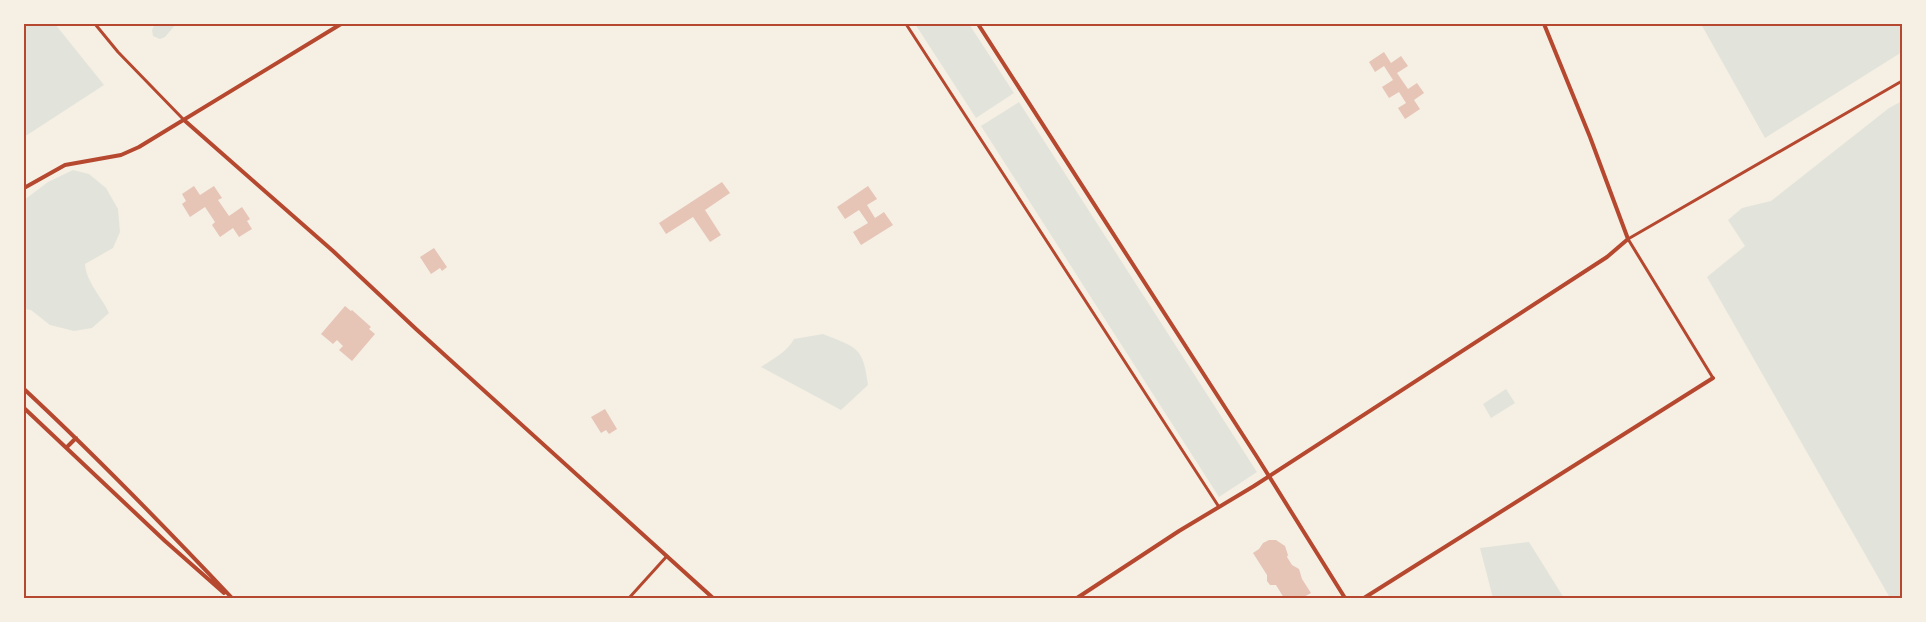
<svg xmlns="http://www.w3.org/2000/svg" width="1926" height="622" font-family="Manrope,sans-serif">
<style>
.green{fill:#e2e4dc}
.building{fill:#e6c5b7}
.lines{fill:none;stroke-linecap:round;stroke-linejoin:round}
.minor{stroke:#b5482f;stroke-width:3}
.tertiary{stroke:#b5482f;stroke-width:4}
.secondary{stroke:#b5482f;stroke-width:4}
.neatline{fill:none;stroke:#b5482f;stroke-width:2}
</style>
<rect width="100%" height="100%" fill="#f6efe4"/>
<path class="green" d="M 24,24 L 55,24 L 104,85 L 24,137 Z
M 155,24 L 176,24 L 165,37 L 160,39 L 153,36 L 152,30 Z
M 915,24 L 969,24 L 1014,93 L 976,118 Z
M 1701,24 L 1902,24 L 1902,52 L 1765,138 Z
M 1902,101 L 1902,598 L 1890,598 L 1707,277 L 1745,246 L 1728,220 L 1742,208 L 1771,201 L 1889,108 Z
M 1019,102 L 1257,472 L 1219,497 L 981,126 Z
M 73,170 L 89,174 L 106,188 L 118,209 L 120,232 L 113,248 L 85,264 C 86,282 102,297 109,313 L 92,328 L 74,331 L 50,325 L 31,310 L 24,309 L 24,200 L 48,182 Z
M 823,334 C 857,348 863,346 868,385 L 841,410 L 761,367 C 773,359 787,352 794,339 Z
M 1506,389 L 1515,403 L 1491,418 L 1483,404 Z
M 1529,542 L 1564,598 L 1493,598 L 1480,548 Z"/>
<path class="building" d="M 1384,52 L 1391,63 L 1401,56 L 1408,66 L 1397,73 L 1408,89 L 1417,83 L 1424,93 L 1414,100 L 1420,109 L 1405,119 L 1398,108 L 1406,103 L 1399,92 L 1389,98 L 1382,87 L 1393,80 L 1384,66 L 1375,72 L 1369,62 Z
M 722,182 L 730,193 L 705,210 L 721,235 L 710,242 L 693,217 L 666,234 L 659,223 Z
M 194,186 L 200,195 L 214,186 L 222,198 L 218,200 L 229,216 L 242,207 L 250,219 L 247,221 L 252,229 L 239,237 L 233,228 L 220,237 L 212,225 L 215,222 L 205,207 L 190,217 L 182,204 L 186,201 L 182,194 Z
M 868,186 L 877,199 L 867,205 L 875,218 L 884,212 L 893,225 L 861,245 L 853,232 L 868,223 L 859,210 L 845,219 L 837,207 Z
M 434,248 L 447,267 L 442,271 L 440,268 L 431,274 L 420,257 Z
M 345,306 L 351,311 L 352,310 L 371,327 L 369,329 L 375,334 L 352,361 L 339,350 L 343,346 L 337,340 L 333,344 L 321,334 Z
M 605,409 L 617,429 L 609,434 L 606,430 L 601,433 L 591,417 Z
M 1269,540 L 1276,540 L 1285,546 L 1288,555 L 1287,557 L 1292,565 L 1299,569 L 1302,579 L 1311,593 L 1302,598 L 1284,598 L 1276,585 L 1270,585 L 1267,581 L 1267,575 L 1253,553 L 1259,549 L 1263,543 Z"/>
<g class="lines">
<path class="minor" d="M 95,24 L 118,52 L 184,120
M 906,24 L 1219,507
M 1713,378 L 1628,239 L 1902,81
M 629,598 L 667,556"/>
<path class="tertiary" d="M 184,120 L 333,251 L 416,329 L 713,598
M 24,188 L 65,165 L 121,155 L 139,147 L 341,24
M 1077,598 L 1179,531 L 1254,486 L 1607,257 L 1628,239 L 1590,137 L 1544,24
M 1364,598 L 1713,378"/>
<path class="secondary" d="M 978,24 L 1257,457 L 1345,598
M 24,389 C 96,456 164,526 232,598
M 24,408 L 165,541 L 224,593
M 67,447 L 76,438"/>
</g>
<rect width="1926" height="622" fill="none" stroke="#f6efe4" stroke-width="50"/>
<rect x="25" y="25" width="1876" height="572" class="neatline"/>
</svg>
